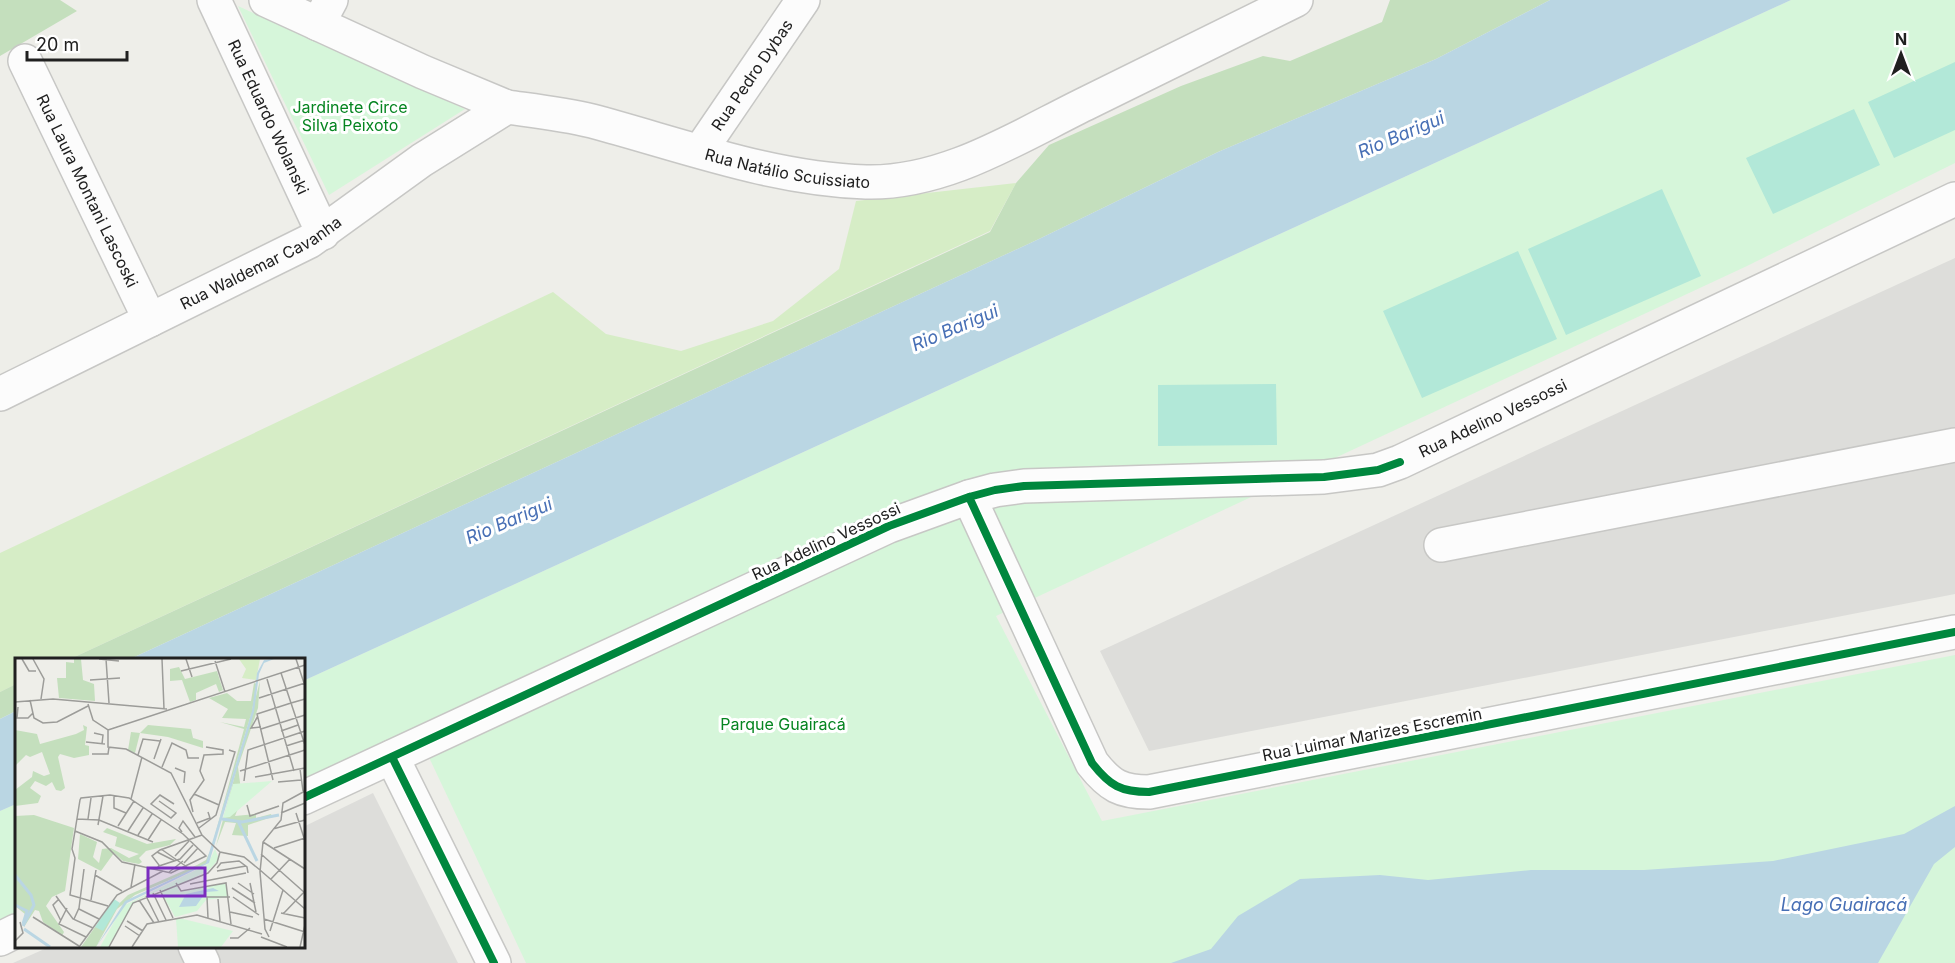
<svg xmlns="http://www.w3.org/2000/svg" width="1955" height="963" font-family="Inter,sans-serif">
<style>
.residential{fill:#ddddda}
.grass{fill:#d6edc6}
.forest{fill:#c4dfbd}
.park{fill:#d6f6da}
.pitch{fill:#b2e8d8}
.water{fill:#bad6e3}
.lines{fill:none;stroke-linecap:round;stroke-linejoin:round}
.minor-casing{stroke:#c7c7c5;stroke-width:36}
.tertiary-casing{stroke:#c7c7c5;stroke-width:36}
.minor{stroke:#fcfcfc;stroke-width:33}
.tertiary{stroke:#fcfcfc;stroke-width:33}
.cycleway-casing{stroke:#fff;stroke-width:11}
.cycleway{stroke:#00873e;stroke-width:8}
.labels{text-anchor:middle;stroke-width:6;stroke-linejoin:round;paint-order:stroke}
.street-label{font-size:16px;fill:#202020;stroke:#fff}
.park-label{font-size:16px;fill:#068521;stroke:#fff}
.water-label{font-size:18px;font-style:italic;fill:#476fb5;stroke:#fff}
.inset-river{fill:none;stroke:#bad6e3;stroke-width:3}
.inset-road{fill:none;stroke:#9c9c99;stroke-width:1.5}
.view{fill:#7b2cbf;fill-opacity:0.15;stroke:#7b2cbf;stroke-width:3}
.inset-edge{fill:none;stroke:#202020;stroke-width:3}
</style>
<rect width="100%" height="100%" fill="#eeeee9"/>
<path class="residential" d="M 1955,258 L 1955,594 L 1149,751 L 1100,651 Z
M 373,793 L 458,963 L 13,963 L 49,947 L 303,946 L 303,827 Z"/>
<path class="grass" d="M 1016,183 L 990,231 L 68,660 L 16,660 L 16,684 L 0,692 L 0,553 L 553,292 L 606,334 L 681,351 L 773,321 L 839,269 L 856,201 Z"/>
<path class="forest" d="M 0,0 L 60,0 L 77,11 L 0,56 Z
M 1390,0 L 1550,0 L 1436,59 L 1218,152 L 1039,239 L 128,660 L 68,660 L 990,232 L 1016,183 L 1049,145 L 1181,86 L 1263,56 L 1290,61 L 1382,22 Z
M 16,684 L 16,711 L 0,719 L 0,692 Z"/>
<path class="park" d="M 1791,0 L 1955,0 L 1955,163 L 1747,266 L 996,616 L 1102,821 L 1955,655 L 1955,963 L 526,963 L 417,732 L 303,784 L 303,681 Z
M 238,6 L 465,109 L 329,195 Z
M 16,804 L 16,914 L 0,921 L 0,811 Z"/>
<path class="pitch" d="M 1955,62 L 1955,130 L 1894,158 L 1868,102 Z
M 1854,109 L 1880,165 L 1773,214 L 1746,158 Z
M 1662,189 L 1701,276 L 1566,335 L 1528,249 Z
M 1518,251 L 1557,339 L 1422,398 L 1383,311 Z
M 1276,384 L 1277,445 L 1158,446 L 1158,385 Z"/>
<path class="water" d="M 1550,0 L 1791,0 L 303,681 L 303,660 L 128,660 L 1039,239 L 1218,152 L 1436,59 Z
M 16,711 L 16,804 L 0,811 L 0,719 Z
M 1955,806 L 1955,847 L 1934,864 L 1878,963 L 1171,963 L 1211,949 L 1238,916 L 1300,879 L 1380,875 L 1428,880 L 1531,870 L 1644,870 L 1773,861 L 1904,834 Z"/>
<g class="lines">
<g class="minor-casing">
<g id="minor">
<path id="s1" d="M 214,0 L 323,233"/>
<path d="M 266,0 L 423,72 L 507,107"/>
<path d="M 318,24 L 331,0"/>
<path id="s2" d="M 25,61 L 150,320"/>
<path id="s3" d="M 700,151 L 803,0"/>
<path d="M 969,497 L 1092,763 C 1110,786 1121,792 1149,792 L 1955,632"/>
<path d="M 1441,545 L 1955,445"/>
<path d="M 392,757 L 494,963"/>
<path d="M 195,946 L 203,963"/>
</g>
</g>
<g class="tertiary-casing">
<g id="tertiary">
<path id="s4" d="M 0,394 L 310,241 L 422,160 L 507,107 C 536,111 564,114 592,121 C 682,145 772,179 866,182 C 946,184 1019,136 1089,102 C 1158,68 1227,34 1296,0"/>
<path id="s5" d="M 303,798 L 889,526 L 969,497 L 995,490 L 1024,486 L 1324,477 L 1378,470 L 1400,462 L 1955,199"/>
<path d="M 0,939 L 16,931"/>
</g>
</g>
<use href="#minor" class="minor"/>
<use href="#tertiary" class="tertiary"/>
<g class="cycleway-casing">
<path id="cycleway" d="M 969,497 L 1092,763 C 1110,786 1121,792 1149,792 L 1955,632
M 392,757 L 494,963
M 303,798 L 889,526 L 969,497 L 995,490 L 1024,486 L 1324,477 L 1378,470 L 1400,462"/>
</g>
<use href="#cycleway" class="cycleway"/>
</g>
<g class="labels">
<g class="street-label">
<text dy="6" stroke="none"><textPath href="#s3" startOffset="92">Rua Pedro Dybas</textPath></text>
<text dy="6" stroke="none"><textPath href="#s1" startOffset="129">Rua Eduardo Wolanski</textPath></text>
<text dy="6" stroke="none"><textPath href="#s4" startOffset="872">Rua Natálio Scuissiato</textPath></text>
<text dy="6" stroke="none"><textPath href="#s2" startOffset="144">Rua Laura Montani Lascoski</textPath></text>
<text dy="6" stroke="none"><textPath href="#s4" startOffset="292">Rua Waldemar Cavanha</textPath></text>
<text dy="6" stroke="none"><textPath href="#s5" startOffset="1268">Rua Adelino Vessossi</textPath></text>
<text transform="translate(826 541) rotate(-25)" y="6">Rua Adelino Vessossi</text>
<text transform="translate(1372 734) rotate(-11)" y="6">Rua Luimar Marizes Escremin</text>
</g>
<g class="park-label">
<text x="350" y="113">Jardinete Circe<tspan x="350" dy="18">Silva Peixoto</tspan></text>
<text x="783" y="730">Parque Guairacá</text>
</g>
<g class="water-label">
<text transform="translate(1401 135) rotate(-23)" y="6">Rio Barigui</text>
<text transform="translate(955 328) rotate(-23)" y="6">Rio Barigui</text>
<text transform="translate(509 521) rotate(-23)" y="6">Rio Barigui</text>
<text x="1844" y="911">Lago Guairacá</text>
</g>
</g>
<g transform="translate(15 658)">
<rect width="290" height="290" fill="#eeeee9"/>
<path d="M 224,1 L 245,1 L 241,22 L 227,20 L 231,11 Z" fill="#d6edc6"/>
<path d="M 59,1 L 66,1 L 68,22 L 79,26 L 80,43 L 44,40 L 42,20 L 51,20 L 51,4 L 59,5 ZM 164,9 L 170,21 L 202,13 L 208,32 L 204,34 L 201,26 L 181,35 L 181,42 L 175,44 L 167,22 L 155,23 L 155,11 ZM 245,23 L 243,50 L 223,109 L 227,140 L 220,158 L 241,156 L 241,160 L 256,156 L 257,159 L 233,167 L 233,178 L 217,177 L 221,165 L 210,164 L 201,188 ZM 239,25 L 242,26 L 237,53 L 198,184 L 229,71 L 205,64 L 229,69 L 231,61 L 207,60 L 213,51 L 194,40 L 212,35 L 222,43 L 236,43 ZM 68,67 L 72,69 L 70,87 L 74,88 L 74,97 L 59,100 L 45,96 L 43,99 L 50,130 L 46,133 L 41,132 L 37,124 L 31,128 L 20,123 L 15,130 L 26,138 L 23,145 L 0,148 L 0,132 L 17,119 L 18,113 L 29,118 L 35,116 L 27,94 L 15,99 L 11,97 L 0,108 L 0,72 L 22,76 L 25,86 L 61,76 L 69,72 ZM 133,67 L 176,71 L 178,80 L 188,83 L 188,90 L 153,79 L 125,75 L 120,95 L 113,92 L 116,74 L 125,75 ZM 19,157 L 59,170 L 50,233 L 37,239 L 31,248 L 49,274 L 47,278 L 28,264 L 24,253 L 20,252 L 9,269 L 10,256 L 0,248 L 0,158 ZM 92,170 L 132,186 L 161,181 L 155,187 L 131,193 L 124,200 L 127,204 L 124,206 L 108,203 L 99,195 L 86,213 L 63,201 L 65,176 L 82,184 L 78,199 L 84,205 L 87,191 L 96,190 L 114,200 L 124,196 L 100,188 L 102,179 L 88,174 ZM 197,189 L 192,205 L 189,207 L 120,237 L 102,251 L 81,289 L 66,289 L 80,269 L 113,237 L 182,207 L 191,202 Z" fill="#c4dfbd"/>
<path d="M 257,123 L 215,159 L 208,160 L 218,126 ZM 200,191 L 204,201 L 193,213 L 162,228 L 165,234 L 210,225 L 214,239 L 191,242 L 182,253 L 160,259 L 145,232 L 120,243 L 93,289 L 85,289 L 108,248 L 193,206 ZM 161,261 L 168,261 L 218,273 L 206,289 L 163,289 Z" fill="#d6f6da"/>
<path d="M 99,241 L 105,245 L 88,273 L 80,269 Z" fill="#b2e8d8"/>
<path d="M 259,1 L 249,5 L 244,16 L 239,54 L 194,205 L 112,245 L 81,289 L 110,243 L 191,205 L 237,53 L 242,15 L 249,2 ZM 198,230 L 204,233 L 191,234 L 181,248 L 164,249 L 171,236 Z" fill="#bad6e3"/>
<path class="inset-river" d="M 207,161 L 227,164 L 264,157M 223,163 L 242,203M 0,217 L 16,237 L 19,247 L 8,268M 0,247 L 12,253 L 8,266M 9,271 L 35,289"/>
<path class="inset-road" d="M 7,1 L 14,13 L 21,13M 18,1 L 29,21 L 26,41M 84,1 L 104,3M 91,1 L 94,45M 147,1 L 149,51M 171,1 L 177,19M 281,1 L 290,28M 200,3 L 210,34M 166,13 L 216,1M 266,15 L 276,45 L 290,41M 252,21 L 279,113M 75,22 L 105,20M 244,40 L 290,25M 15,42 L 19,60 L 28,65 L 42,64 L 73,48M 0,44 L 38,41 L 152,51M 73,46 L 78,62 L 93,72 L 93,89 L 111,91 L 156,115 L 187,177 L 205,194 L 229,199 L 245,212M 3,49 L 2,60 L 13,60 L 18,55M 243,58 L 236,70 L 246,69M 246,71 L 290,57M 93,72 L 290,7M 266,73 L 283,67M 79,75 L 88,77 L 87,86M 71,84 L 90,86M 271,88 L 290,82M 77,96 L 93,96 L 94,89M 123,97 L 128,81 L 145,83M 139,101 L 146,81M 147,109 L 157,85 L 171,92 L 173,100 L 184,100M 160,110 L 170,114 L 169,125M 285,111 L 288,133M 225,113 L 290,92M 240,119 L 290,110M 258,122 L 242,56 L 276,45 L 290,87M 229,123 L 233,92 L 290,73M 263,124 L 286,122M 179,136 L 204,147M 99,137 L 99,150 L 111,155M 116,141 L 127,99M 144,143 L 161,155 L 156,160 L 136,146 L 145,137 L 159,146M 232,147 L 235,158 L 264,148M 178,154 L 175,142 L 189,122 L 185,113 L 189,97 L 208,96 L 208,92 L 191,89M 266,155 L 290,145M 281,155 L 290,183M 62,161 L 84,162 L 138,184M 73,161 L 76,140M 182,165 L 195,160 L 193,154M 83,167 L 88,138M 103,168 L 119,143M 184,170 L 201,157 L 220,94 L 214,92M 258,171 L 290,162M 60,173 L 87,184 L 107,204 L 156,215 L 191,198 L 168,176 L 114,140 L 95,137 L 66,140 L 65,142 L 60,173 L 57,191 L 60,200 L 55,237 L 93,248M 113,173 L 128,150M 167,174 L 164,170 L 168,163 L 180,179M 123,177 L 137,156M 133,182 L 146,162M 248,184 L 290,211M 259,190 L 290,180M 146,191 L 172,209M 142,194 L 160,203M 246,196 L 290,235M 160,198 L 174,183M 169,205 L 183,190M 144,208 L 165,201 L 178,187M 202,210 L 206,205 L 224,203 L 232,209 L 233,215M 142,211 L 144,207 L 137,198 L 145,192 L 187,177M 245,212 L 290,251M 202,213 L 231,208M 153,215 L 168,203M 80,217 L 107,233M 256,221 L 275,201M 161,225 L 166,233 L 211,225 L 216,266M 223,225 L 239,236M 235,225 L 241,254M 175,226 L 231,215M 116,229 L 120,206M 217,230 L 240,245M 145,232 L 158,260M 138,235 L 151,262M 41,238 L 58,261 L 78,270M 131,238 L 144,264M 218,239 L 244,257M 44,241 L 38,247 L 46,263M 203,241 L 205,263M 76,242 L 81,212M 124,242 L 139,265M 52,250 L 44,266 L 71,279M 64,251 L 84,261M 215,254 L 238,259M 266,255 L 290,260M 268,256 L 290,233M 18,259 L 64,288M 193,260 L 192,239 L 215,239M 59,261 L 64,250 L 69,211M 249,261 L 290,274M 112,263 L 128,273M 110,268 L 125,278M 255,273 L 268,232M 246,279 L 272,289M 254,279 L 250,271 L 245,214 L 248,184 L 266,162 L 268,145 L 290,133M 215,280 L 223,280 L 235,270M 0,283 L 8,275 L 5,264M 64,289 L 102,237 L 148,213M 94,289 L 118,245 L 193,215 L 202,205 L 205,194M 117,289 L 132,266 L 182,257 L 247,276M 285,289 L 290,267"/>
<path class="view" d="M 133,210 L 190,210 L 190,238 L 133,238 Z"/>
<rect width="290" height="290" class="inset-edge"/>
</g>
<g transform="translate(1901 54)" stroke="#ffffff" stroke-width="4.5" paint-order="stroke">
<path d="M0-4.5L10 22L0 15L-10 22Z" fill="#202020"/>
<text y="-9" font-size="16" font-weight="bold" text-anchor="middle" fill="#202020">N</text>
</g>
<path d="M27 51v9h100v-9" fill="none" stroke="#202020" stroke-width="3"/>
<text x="36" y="51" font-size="18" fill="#202020" stroke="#ffffff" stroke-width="4.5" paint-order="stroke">20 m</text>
</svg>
